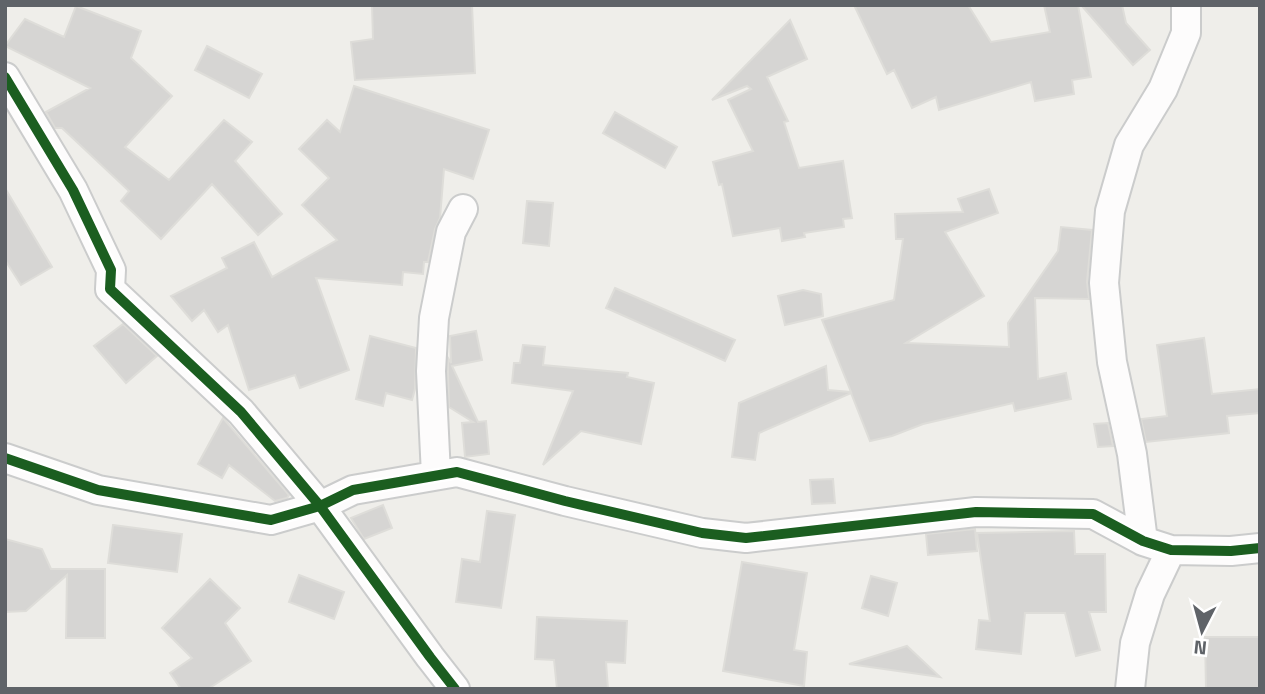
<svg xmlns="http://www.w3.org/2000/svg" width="1265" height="694" font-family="'Titillium Web',sans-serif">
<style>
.building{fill:#d6d5d3;stroke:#deddd9;stroke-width:2}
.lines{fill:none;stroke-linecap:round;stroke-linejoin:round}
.minor-casing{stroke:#cbcccc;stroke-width:32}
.minor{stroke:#fdfcfc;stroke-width:28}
.cycleway-casing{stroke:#fff;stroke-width:15}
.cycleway{stroke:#1b5e20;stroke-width:10}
</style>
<rect width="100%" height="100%" fill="#efeeea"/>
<path class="building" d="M 372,5 L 472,5 L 475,73 L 355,80 L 351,42 L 373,39 Z
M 854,5 L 968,5 L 991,42 L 1050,32 L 1044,5 L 1078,5 L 1091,77 L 1072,80 L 1074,94 L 1035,101 L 1031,82 L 939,110 L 936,97 L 912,108 L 894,70 L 887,74 Z
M 1081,5 L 1122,5 L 1126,23 L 1150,50 L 1133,65 Z
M 76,6 L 141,31 L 131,58 L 172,96 L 125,147 L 169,180 L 224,120 L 252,142 L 235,161 L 282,214 L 258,235 L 212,184 L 161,239 L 121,201 L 129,191 L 62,128 L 55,128 L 46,112 L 90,88 L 5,46 L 25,19 L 64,37 Z
M 790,20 L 807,59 L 767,77 L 788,121 L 784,122 L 799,168 L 843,161 L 852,218 L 843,219 L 844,227 L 804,233 L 805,237 L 782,241 L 780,228 L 733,236 L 722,184 L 719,185 L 713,162 L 753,151 L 728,100 L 751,89 L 747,86 L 712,100 Z
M 207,46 L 262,74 L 249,98 L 195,70 Z
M 354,86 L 489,130 L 473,179 L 444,169 L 440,218 L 435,229 L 428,262 L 424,262 L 423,274 L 403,272 L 402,285 L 316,278 L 349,370 L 300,388 L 295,375 L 249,390 L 228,325 L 218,332 L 204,310 L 192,321 L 171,296 L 227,268 L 222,258 L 254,242 L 272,277 L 337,240 L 302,205 L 329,178 L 299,149 L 327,120 L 340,132 Z
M 615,112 L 677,147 L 665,168 L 603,133 Z
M 5,188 L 52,267 L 21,285 L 5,260 Z
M 989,189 L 998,213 L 945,232 L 984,296 L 906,343 L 1009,347 L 1008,323 L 1058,251 L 1061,227 L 1092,230 L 1087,282 L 1089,299 L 1035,298 L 1038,379 L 1066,373 L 1071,399 L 1015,411 L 1013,403 L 923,424 L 892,436 L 870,441 L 851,393 L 759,433 L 755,460 L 732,457 L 739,403 L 826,366 L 828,390 L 851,392 L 822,320 L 894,300 L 903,239 L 896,239 L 895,214 L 963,212 L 958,199 Z
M 527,201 L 553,203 L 549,246 L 523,243 Z
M 615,288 L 735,340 L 725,361 L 606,308 Z
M 803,290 L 821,294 L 823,316 L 785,325 L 778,296 Z
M 123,324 L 157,356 L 126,383 L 94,346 Z
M 476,331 L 482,360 L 452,366 L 478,422 L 486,421 L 489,454 L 465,457 L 462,423 L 473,422 L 449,407 L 448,371 L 448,358 L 451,363 L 450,336 Z
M 370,336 L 416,348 L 415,389 L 412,400 L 386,393 L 383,406 L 356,399 Z
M 1204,338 L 1212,394 L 1260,389 L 1260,413 L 1227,416 L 1229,433 L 1146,442 L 1141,419 L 1167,416 L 1157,345 Z
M 523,345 L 545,347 L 543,365 L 628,373 L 627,377 L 654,383 L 641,444 L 581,431 L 543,465 L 573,391 L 512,383 L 514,363 L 520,363 Z
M 223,418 L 289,495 L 287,498 L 275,501 L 229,465 L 222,478 L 198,464 Z
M 1108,423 L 1113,446 L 1098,447 L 1094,424 Z
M 833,479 L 835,503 L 812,504 L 810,480 Z
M 383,505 L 392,528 L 364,539 L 351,518 Z
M 487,511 L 515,515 L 501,608 L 456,602 L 462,559 L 480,562 Z
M 113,525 L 182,534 L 177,572 L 108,563 Z
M 975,529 L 977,551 L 928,555 L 926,534 Z
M 1074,531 L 1075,554 L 1105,554 L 1106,612 L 1089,612 L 1100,650 L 1076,656 L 1065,613 L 1025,613 L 1021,654 L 976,649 L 979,620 L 990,621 L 977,533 Z
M 5,539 L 42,549 L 51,569 L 105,569 L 105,638 L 66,638 L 67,575 L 26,611 L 5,612 Z
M 742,562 L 807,573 L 794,650 L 807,652 L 804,686 L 723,671 Z
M 299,575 L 344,592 L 334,619 L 289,602 Z
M 871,576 L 897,583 L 888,616 L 862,608 Z
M 210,579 L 240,608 L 225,623 L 251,661 L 208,689 L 181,689 L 170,673 L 192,658 L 162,628 Z
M 537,617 L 627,621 L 625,663 L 606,662 L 608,689 L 557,689 L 554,660 L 535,659 Z
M 1205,637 L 1260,637 L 1260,689 L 1206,689 Z
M 907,646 L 940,677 L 849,664 Z"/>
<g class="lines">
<g class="minor-casing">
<path id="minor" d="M 5,77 L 73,190 L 111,270 L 110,289 L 241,412 L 320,506 L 430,657 L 455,689
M 5,458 L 98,490 L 271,520 L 320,506 L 353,490 L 457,472 L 565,501 L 702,533 L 746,538 L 976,512 L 1093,514 L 1143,541 L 1171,550 L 1231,551 L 1260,548
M 436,475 L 431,371 L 434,318 L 451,232 L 463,209
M 1143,541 L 1132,454 L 1112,362 L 1104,283 L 1110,211 L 1129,145 L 1163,89 L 1186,33 L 1186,5
M 1130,689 L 1135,643 L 1150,594 L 1171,550"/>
</g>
<use href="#minor" class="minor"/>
<g class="cycleway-casing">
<path id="cycleway" d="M 5,77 L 73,190 L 111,270 L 110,289 L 241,412 L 320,506 L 430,657 L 455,689
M 5,458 L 98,490 L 271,520 L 320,506 L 353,490 L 457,472 L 565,501 L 702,533 L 746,538 L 976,512 L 1093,514 L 1143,541 L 1171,550 L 1231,551 L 1260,548"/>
</g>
<use href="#cycleway" class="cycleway"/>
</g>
<rect width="1265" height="694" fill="none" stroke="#5f6368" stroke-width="14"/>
<g transform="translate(1202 631) rotate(186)" stroke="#ffffff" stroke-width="5" paint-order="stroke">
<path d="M0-5L12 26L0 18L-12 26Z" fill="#5f6368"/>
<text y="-10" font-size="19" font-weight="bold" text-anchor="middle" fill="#5f6368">N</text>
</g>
</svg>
